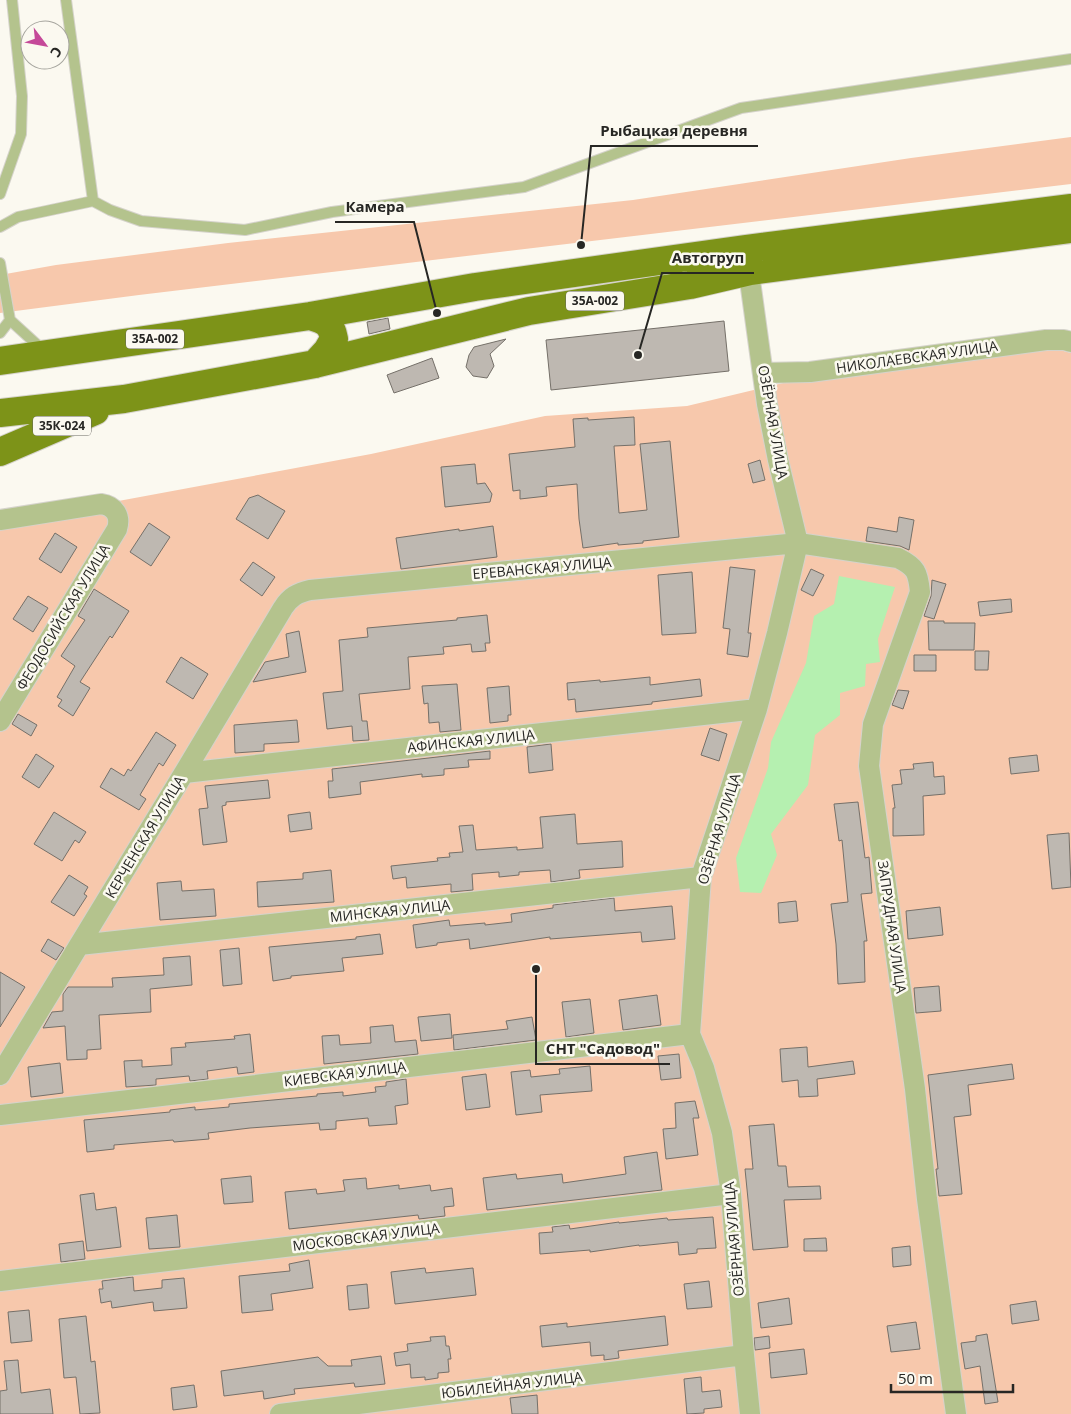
<svg xmlns="http://www.w3.org/2000/svg" width="1071" height="1414" font-family="'Open Sans',sans-serif">
<style>
.green{fill:#f7c8ac}
.water{fill:#b5f0b0}
.building{fill:#beb8b1;stroke:#757069}
.lines{fill:none;stroke-linecap:round;stroke-linejoin:round}
.lane-casing{stroke:#d5d3cb;stroke-width:12}
.street-casing{stroke:#d5d3cb;stroke-width:22}
.primary-casing{stroke:#d5d3cb;stroke-width:30}
.lane{stroke:#b4c38d;stroke-width:10}
.street{stroke:#b4c38d;stroke-width:20}
.primary{stroke:#7d9318;stroke-width:28}
.labels{text-anchor:middle;stroke-width:5;stroke-linejoin:round;paint-order:stroke}
.shield{fill:#fbf9f0;stroke:#676661;stroke-width:1}
.shield-label{font-size:12px;font-weight:bold;fill:#272724}
.street-label{font-size:14px;fill:#272724;stroke:#fbf9f0}
.leader{fill:none;stroke:#272724;stroke-width:2}
.callout-dot{fill:#272724;stroke:#fbf9f0;stroke-width:2}
.callout-label{font-size:15px;text-anchor:middle;font-weight:bold;fill:#272724;stroke:#fbf9f0;stroke-width:5;stroke-linejoin:round;paint-order:stroke}
</style>
<rect width="100%" height="100%" fill="#fbf9f0"/>
<path class="green" d="M 1071,137 L 1071,184 L 139,295 L 0,313 L 0,275 L 56,265 L 228,243 L 633,200 L 911,158 Z
M 1029,350 L 1060,350 L 1071,353 L 1071,1414 L 0,1414 L 0,523 L 371,454 L 545,416 L 687,406 L 783,383 Z"/>
<path class="water" d="M 839,576 L 895,587 L 878,639 L 880,662 L 866,664 L 865,686 L 840,693 L 840,715 L 815,735 L 808,785 L 771,834 L 777,855 L 761,893 L 740,892 L 736,858 L 768,768 L 771,742 L 806,663 L 814,616 L 834,604 Z"/>
<path class="building" d="M 388,318 L 390,329 L 369,334 L 367,322 Z
M 724,321 L 729,371 L 551,390 L 546,340 Z
M 506,339 L 490,354 L 494,366 L 487,378 L 473,376 L 466,367 L 469,355 L 474,347 Z
M 432,358 L 439,378 L 394,393 L 387,375 Z
M 634,417 L 635,445 L 614,446 L 619,513 L 647,510 L 640,444 L 670,441 L 679,537 L 643,541 L 643,543 L 618,545 L 618,543 L 583,548 L 579,519 L 577,484 L 546,487 L 547,496 L 520,499 L 520,490 L 513,491 L 509,454 L 575,447 L 573,419 L 588,418 L 588,420 Z
M 760,460 L 765,480 L 753,483 L 748,464 Z
M 475,464 L 477,484 L 485,483 L 492,494 L 490,502 L 445,507 L 441,467 Z
M 258,495 L 285,511 L 268,539 L 236,519 L 249,498 Z
M 899,517 L 914,520 L 909,550 L 900,546 L 866,541 L 868,527 L 897,532 Z
M 149,523 L 170,537 L 151,566 L 130,552 Z
M 493,526 L 497,557 L 401,569 L 396,538 L 459,529 L 459,531 Z
M 55,533 L 77,547 L 61,573 L 39,559 Z
M 253,562 L 275,577 L 262,596 L 240,580 Z
M 730,567 L 755,570 L 748,633 L 751,633 L 748,657 L 727,654 L 730,629 L 723,628 Z
M 811,569 L 824,575 L 813,596 L 801,590 Z
M 692,572 L 696,633 L 662,635 L 658,575 Z
M 932,580 L 946,584 L 934,619 L 924,616 L 931,596 Z
M 94,589 L 129,611 L 112,638 L 110,636 L 80,682 L 90,688 L 73,716 L 58,706 L 62,700 L 57,697 L 75,666 L 61,656 L 85,620 L 78,616 Z
M 28,596 L 48,608 L 33,632 L 13,619 Z
M 1011,599 L 1012,612 L 980,616 L 978,602 Z
M 487,615 L 490,643 L 485,643 L 486,651 L 472,652 L 471,644 L 443,647 L 444,654 L 408,657 L 410,689 L 359,694 L 362,721 L 367,721 L 369,740 L 353,741 L 352,726 L 327,729 L 323,693 L 343,691 L 339,640 L 368,637 L 367,628 L 457,620 L 457,618 Z
M 928,621 L 944,621 L 944,623 L 975,623 L 974,650 L 929,650 Z
M 299,631 L 306,672 L 253,682 L 265,662 L 289,657 L 286,634 Z
M 975,651 L 989,651 L 988,670 L 975,670 Z
M 914,655 L 936,655 L 936,671 L 914,671 Z
M 181,657 L 208,674 L 193,699 L 166,682 Z
M 650,677 L 650,685 L 700,679 L 702,696 L 652,702 L 652,704 L 576,712 L 575,699 L 568,700 L 567,683 L 600,680 L 600,682 Z
M 457,684 L 461,730 L 440,732 L 439,722 L 429,723 L 428,703 L 424,704 L 422,686 Z
M 509,686 L 511,715 L 508,715 L 508,721 L 490,723 L 487,688 Z
M 898,690 L 909,691 L 903,709 L 892,705 Z
M 18,714 L 37,725 L 31,736 L 12,724 Z
M 297,720 L 299,742 L 264,744 L 264,751 L 235,753 L 234,725 Z
M 710,728 L 727,734 L 719,761 L 701,755 Z
M 156,732 L 176,745 L 163,766 L 159,763 L 140,795 L 146,799 L 139,810 L 100,787 L 111,768 L 124,776 L 128,769 L 131,771 Z
M 551,744 L 553,770 L 529,773 L 527,747 Z
M 490,751 L 490,759 L 468,760 L 469,767 L 444,769 L 444,775 L 422,777 L 422,774 L 360,782 L 361,794 L 329,798 L 328,781 L 333,781 L 332,769 Z
M 36,754 L 54,766 L 39,788 L 22,777 Z
M 1037,755 L 1039,771 L 1011,774 L 1009,758 Z
M 933,762 L 934,777 L 944,776 L 945,794 L 923,796 L 924,835 L 893,836 L 893,808 L 895,808 L 892,785 L 902,784 L 900,770 L 914,769 L 913,764 Z
M 268,780 L 270,798 L 226,802 L 226,805 L 222,806 L 227,842 L 203,845 L 199,809 L 208,808 L 205,786 Z
M 858,802 L 865,858 L 869,857 L 872,893 L 861,894 L 867,941 L 864,941 L 865,982 L 838,984 L 836,944 L 831,904 L 848,902 L 842,840 L 839,841 L 834,804 Z
M 54,812 L 86,832 L 79,843 L 75,840 L 62,861 L 34,844 Z
M 310,812 L 312,829 L 290,832 L 288,815 Z
M 575,814 L 577,844 L 622,841 L 623,867 L 579,870 L 580,878 L 551,882 L 550,870 L 519,872 L 519,875 L 499,877 L 499,872 L 472,874 L 473,890 L 451,892 L 451,884 L 407,888 L 406,877 L 393,879 L 391,866 L 438,861 L 437,858 L 450,857 L 449,853 L 463,852 L 459,826 L 473,825 L 476,850 L 517,847 L 517,850 L 543,848 L 540,817 Z
M 1069,833 L 1071,887 L 1052,889 L 1047,835 Z
M 331,870 L 334,902 L 258,907 L 257,882 L 303,879 L 303,873 Z
M 69,875 L 88,887 L 84,894 L 87,896 L 74,916 L 51,902 Z
M 181,881 L 182,891 L 214,889 L 216,916 L 160,920 L 157,883 Z
M 614,898 L 615,911 L 672,906 L 675,939 L 642,942 L 641,932 L 550,939 L 550,937 L 470,949 L 469,939 L 437,943 L 437,945 L 416,948 L 413,925 L 449,920 L 450,926 L 485,923 L 485,925 L 512,922 L 511,914 L 553,908 L 553,905 Z
M 796,901 L 798,921 L 779,923 L 778,903 Z
M 940,907 L 943,935 L 908,939 L 906,911 Z
M 380,934 L 383,954 L 342,958 L 344,971 L 291,976 L 291,978 L 273,981 L 269,947 L 356,939 L 356,937 Z
M 48,939 L 64,948 L 56,960 L 41,951 Z
M 239,948 L 242,984 L 223,986 L 220,950 Z
M 190,956 L 192,985 L 150,989 L 151,1012 L 99,1015 L 101,1049 L 87,1050 L 87,1059 L 67,1060 L 65,1026 L 43,1028 L 52,1012 L 63,1011 L 63,994 L 68,987 L 113,987 L 112,978 L 164,975 L 163,958 Z
M 0,972 L 25,987 L 0,1027 Z
M 939,986 L 941,1011 L 916,1013 L 914,988 Z
M 657,995 L 661,1025 L 623,1030 L 619,1000 Z
M 590,999 L 594,1033 L 566,1037 L 562,1002 Z
M 450,1014 L 452,1038 L 421,1041 L 418,1017 Z
M 532,1017 L 536,1040 L 454,1050 L 453,1035 L 508,1029 L 506,1021 Z
M 393,1025 L 395,1042 L 416,1040 L 418,1054 L 324,1064 L 322,1036 L 339,1035 L 340,1045 L 371,1043 L 370,1027 Z
M 250,1034 L 254,1072 L 238,1074 L 237,1067 L 207,1071 L 208,1079 L 190,1081 L 189,1076 L 156,1079 L 156,1085 L 126,1087 L 124,1061 L 142,1060 L 142,1067 L 172,1065 L 171,1048 L 186,1047 L 185,1043 L 235,1039 L 234,1036 Z
M 807,1047 L 808,1067 L 853,1061 L 855,1074 L 817,1079 L 818,1096 L 799,1097 L 798,1080 L 782,1082 L 780,1049 Z
M 679,1054 L 681,1078 L 661,1080 L 658,1056 Z
M 60,1063 L 63,1093 L 31,1097 L 28,1067 Z
M 1012,1064 L 1014,1079 L 968,1085 L 971,1115 L 954,1117 L 962,1194 L 939,1196 L 936,1169 L 938,1169 L 928,1075 Z
M 590,1066 L 592,1091 L 540,1095 L 542,1112 L 516,1115 L 511,1072 L 530,1070 L 531,1077 L 560,1074 L 559,1069 Z
M 486,1074 L 490,1107 L 466,1110 L 462,1077 Z
M 406,1079 L 408,1104 L 395,1106 L 397,1124 L 369,1126 L 368,1118 L 336,1121 L 336,1129 L 320,1130 L 319,1123 L 250,1128 L 208,1133 L 209,1139 L 174,1142 L 173,1140 L 114,1145 L 114,1149 L 87,1152 L 84,1120 L 170,1112 L 170,1110 L 195,1107 L 195,1110 L 229,1107 L 229,1104 L 317,1096 L 317,1094 L 343,1092 L 343,1096 L 376,1092 L 375,1087 L 386,1086 L 386,1082 Z
M 695,1101 L 699,1118 L 693,1118 L 698,1155 L 666,1159 L 663,1129 L 676,1128 L 675,1103 Z
M 774,1124 L 778,1166 L 786,1166 L 788,1187 L 820,1186 L 821,1199 L 784,1200 L 788,1247 L 753,1250 L 745,1169 L 753,1169 L 749,1126 Z
M 657,1152 L 662,1190 L 487,1210 L 483,1178 L 516,1174 L 517,1179 L 562,1174 L 563,1183 L 626,1174 L 624,1157 Z
M 251,1176 L 253,1202 L 224,1204 L 221,1179 Z
M 366,1178 L 367,1189 L 399,1185 L 399,1189 L 430,1185 L 431,1191 L 452,1188 L 454,1206 L 444,1207 L 445,1216 L 419,1219 L 418,1215 L 289,1229 L 285,1192 L 316,1189 L 317,1194 L 345,1191 L 343,1180 Z
M 94,1193 L 96,1210 L 116,1207 L 121,1247 L 87,1251 L 80,1195 Z
M 177,1215 L 180,1247 L 149,1249 L 146,1218 Z
M 713,1217 L 716,1248 L 697,1249 L 697,1253 L 679,1255 L 678,1242 L 639,1246 L 639,1245 L 590,1252 L 590,1250 L 540,1254 L 539,1233 L 553,1232 L 552,1227 L 569,1225 L 570,1229 L 619,1222 L 619,1223 L 667,1218 L 668,1220 Z
M 826,1238 L 827,1251 L 804,1251 L 804,1239 Z
M 83,1241 L 85,1259 L 61,1262 L 59,1244 Z
M 910,1246 L 911,1265 L 893,1267 L 892,1248 Z
M 309,1260 L 313,1288 L 271,1294 L 273,1310 L 242,1313 L 239,1276 L 290,1271 L 289,1264 Z
M 425,1268 L 426,1273 L 473,1268 L 476,1295 L 395,1304 L 391,1272 Z
M 133,1277 L 134,1291 L 162,1288 L 162,1280 L 184,1278 L 187,1308 L 154,1311 L 153,1302 L 112,1308 L 111,1301 L 101,1303 L 99,1289 L 103,1289 L 102,1281 Z
M 709,1281 L 712,1307 L 687,1309 L 684,1284 Z
M 367,1284 L 369,1308 L 349,1310 L 347,1286 Z
M 789,1298 L 792,1324 L 761,1328 L 758,1303 Z
M 1036,1301 L 1039,1320 L 1012,1324 L 1010,1305 Z
M 29,1310 L 32,1341 L 11,1343 L 8,1312 Z
M 86,1316 L 91,1362 L 95,1361 L 100,1413 L 80,1414 L 76,1377 L 64,1378 L 59,1319 Z
M 665,1316 L 668,1345 L 618,1351 L 619,1358 L 604,1360 L 604,1355 L 591,1356 L 590,1342 L 542,1347 L 540,1326 L 567,1323 L 567,1327 Z
M 916,1322 L 920,1349 L 891,1352 L 887,1326 Z
M 987,1334 L 998,1402 L 985,1404 L 980,1366 L 965,1369 L 961,1343 L 976,1341 L 976,1336 Z
M 445,1336 L 446,1346 L 449,1346 L 451,1359 L 448,1359 L 449,1372 L 438,1373 L 438,1378 L 425,1380 L 425,1377 L 411,1378 L 410,1364 L 396,1366 L 394,1353 L 408,1351 L 407,1344 L 431,1341 L 430,1337 Z
M 769,1336 L 770,1348 L 755,1350 L 754,1338 Z
M 804,1349 L 807,1374 L 771,1378 L 769,1353 Z
M 381,1356 L 385,1384 L 355,1387 L 354,1383 L 294,1389 L 295,1394 L 264,1399 L 263,1391 L 224,1396 L 221,1371 L 318,1357 L 328,1366 L 352,1366 L 351,1360 Z
M 18,1360 L 21,1393 L 50,1389 L 53,1414 L 0,1414 L 0,1391 L 7,1390 L 4,1361 Z
M 701,1377 L 702,1392 L 720,1390 L 722,1407 L 704,1409 L 704,1413 L 687,1414 L 684,1379 Z
M 194,1385 L 197,1407 L 173,1410 L 171,1388 Z
M 537,1395 L 538,1414 L 512,1414 L 510,1398 Z"/>
<g class="lines">
<g class="lane-casing">
<path id="lane" d="M 66,0 L 93,201 L 110,210 L 141,221 L 245,230 L 332,212 L 524,187 L 741,108 L 1071,59
M 0,194 L 21,134 L 22,96 L 12,0
M 0,227 L 18,217 L 93,201
M 0,263 L 10,320 L 44,351
M 0,333 L 10,320"/>
</g>
<g class="street-casing">
<path id="street" d="M 747,259 L 767,404 L 778,460 L 798,543 L 777,633 L 757,709 L 701,877 L 690,1034 L 704,1068 L 722,1133 L 731,1194 L 744,1355 L 750,1414
M 763,373 L 810,372 L 1046,340 L 1064,340 L 1071,342
M 0,520 L 101,504 C 115,506 121,516 117,529 L 0,721
M 184,773 L 757,709
M 79,945 L 701,877
M 0,1075 L 184,773 L 283,608 C 290,597 297,593 310,590 L 798,543 L 898,558 C 916,567 918,572 920,592 L 873,724 L 869,766 L 915,1089 L 927,1199 L 956,1414
M 0,1115 L 690,1034
M 0,1281 L 731,1194
M 280,1414 L 744,1355"/>
</g>
<g class="primary-casing">
<path id="primary" d="M 310,316 C 325,321 331,322 334,339 L 327,351 L 315,364
M 0,361 L 310,316 L 475,287 L 745,249 L 1071,208
M 0,413 L 124,399 L 315,364 L 529,311 L 690,285 L 750,271 L 1071,229
M 0,452 L 95,411"/>
</g>
<use href="#lane" class="lane"/>
<use href="#street" class="street"/>
<use href="#primary" class="primary"/>
</g>
<g class="labels">
<g class="shield">
<rect x="566" y="291.5" width="58" height="19" rx="4"/>
<rect x="126" y="329.5" width="58" height="19" rx="4"/>
<rect x="33" y="416.5" width="58" height="19" rx="4"/>
</g>
<g class="shield-label">
<text x="595" y="305">35А-002</text>
<text x="155" y="343">35А-002</text>
<text x="62" y="430">35К-024</text>
</g>
<g class="street-label">
<text transform="translate(917 357) rotate(-8)" y="5">НИКОЛАЕВСКАЯ УЛИЦА</text>
<text transform="translate(773 422) rotate(80)" y="5">ОЗЁРНАЯ УЛИЦА</text>
<text transform="translate(542 568) rotate(-5)" y="5">ЕРЕВАНСКАЯ УЛИЦА</text>
<text transform="translate(63 617) rotate(-59)" y="5">ФЕОДОСИЙСКАЯ УЛИЦА</text>
<text transform="translate(471 741) rotate(-6)" y="5">АФИНСКАЯ УЛИЦА</text>
<text transform="translate(719 829) rotate(-73)" y="5">ОЗЁРНАЯ УЛИЦА</text>
<text transform="translate(145 837) rotate(-59)" y="5">КЕРЧЕНСКАЯ УЛИЦА</text>
<text transform="translate(390 911) rotate(-6)" y="5">МИНСКАЯ УЛИЦА</text>
<text transform="translate(892 927) rotate(82)" y="5">ЗАПРУДНАЯ УЛИЦА</text>
<text transform="translate(345 1074) rotate(-7)" y="5">КИЕВСКАЯ УЛИЦА</text>
<text transform="translate(366 1237) rotate(-7)" y="5">МОСКОВСКАЯ УЛИЦА</text>
<text transform="translate(734 1239) rotate(-95)" y="5">ОЗЁРНАЯ УЛИЦА</text>
<text transform="translate(512 1385) rotate(-7)" y="5">ЮБИЛЕЙНАЯ УЛИЦА</text>
</g>
</g>
<path class="leader" d="M581 245L591 146H758M437 313L414 222H335M638 355L662 273H754M536 969L536 1064H670"/>
<g class="callout-dot">
<circle cx="581" cy="245" r="5"/>
<circle cx="437" cy="313" r="5"/>
<circle cx="638" cy="355" r="5"/>
<circle cx="536" cy="969" r="5"/>
</g>
<g class="callout-label">
<text x="674" y="136">Рыбацкая деревня</text>
<text x="375" y="212">Камера</text>
<text x="708" y="263">Автогруп</text>
<text x="603" y="1054">СНТ "Садовод"</text>
</g>
<g transform="translate(45 45) rotate(122)"><circle r="24" fill="#fbf9f0" stroke="#a6a59e"/>
<path d="M0-4L9 19L0 12L-9 19Z" fill="#c54999"/>
<text y="-8" font-size="14" font-weight="bold" text-anchor="middle" fill="#272724">С</text>
</g>
<path d="M891 1384v8h122v-8" fill="none" stroke="#272724" stroke-width="2.5"/>
<text x="898" y="1384" font-size="15" fill="#272724" stroke="#fbf9f0" stroke-width="4" paint-order="stroke">50 m</text>
</svg>
